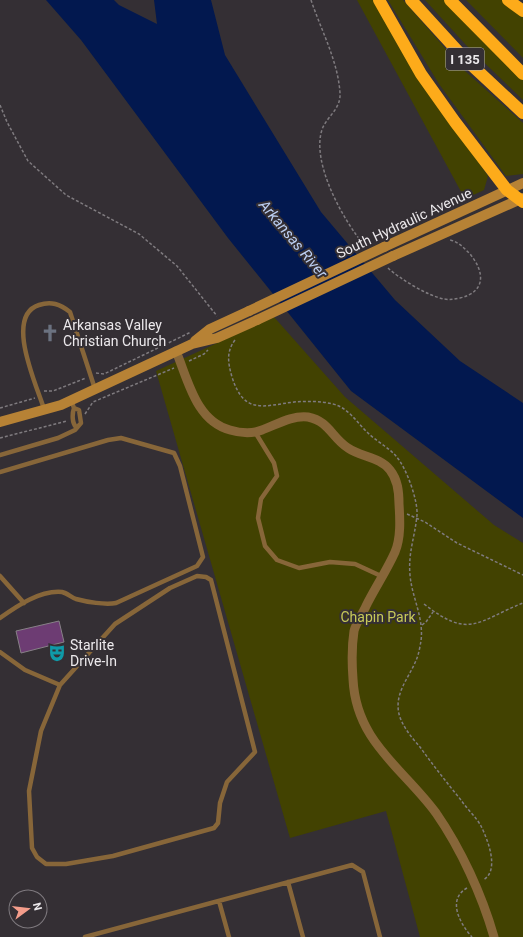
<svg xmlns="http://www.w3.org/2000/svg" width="523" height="937" font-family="Roboto,sans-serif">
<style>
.green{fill:#424201}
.water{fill:#02184f}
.building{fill:#6d3c73;stroke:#878187}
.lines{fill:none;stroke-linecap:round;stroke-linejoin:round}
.path{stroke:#7f7b7f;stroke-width:1.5;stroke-dasharray:3 2;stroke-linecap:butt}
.lane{stroke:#876639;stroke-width:4.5}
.street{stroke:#876639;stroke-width:9}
.secondary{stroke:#b78235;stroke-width:10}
.highway{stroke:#fdab1a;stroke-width:12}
.secondary-bridge{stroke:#b78235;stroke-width:10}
.labels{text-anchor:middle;stroke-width:4;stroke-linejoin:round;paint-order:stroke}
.shield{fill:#342f34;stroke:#b5b1b5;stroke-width:1}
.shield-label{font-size:13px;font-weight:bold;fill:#ece9ec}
.street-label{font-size:14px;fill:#ece9ec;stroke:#342f34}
.poi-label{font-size:14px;fill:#ece9ec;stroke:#342f34;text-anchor:start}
.park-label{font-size:14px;fill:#c8ca59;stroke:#342f34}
.water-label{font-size:15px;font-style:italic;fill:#bccff3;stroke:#342f34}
</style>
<rect width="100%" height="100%" fill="#342f34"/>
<path class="green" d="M 357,0 L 373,0 L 399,47 L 488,176 L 484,190 L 465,199 Z
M 388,0 L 403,0 L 465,71 L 523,123 L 523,174 L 506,176 L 439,84 Z
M 425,0 L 444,0 L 523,80 L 523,100 L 466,45 Z
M 466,0 L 502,0 L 523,15 L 523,58 Z
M 274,317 L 345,397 L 494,525 L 523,543 L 523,937 L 420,937 L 386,811 L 290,838 L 156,371 Z"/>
<path class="water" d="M 46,0 L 114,0 L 119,5 L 157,24 L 154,0 L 211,0 L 225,55 L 321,212 L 395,300 L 460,361 L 523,403 L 523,518 L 351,391 L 228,238 L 81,40 Z"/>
<path class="building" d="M 59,621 L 64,642 L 21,653 L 16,631 Z"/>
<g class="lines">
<path class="path" d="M 311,0 C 321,30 338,61 340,93 C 341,108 329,115 323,127 C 309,160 344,222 365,246
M 0,105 L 7,122 L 28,161 L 66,195 L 139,234 L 177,266 L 217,316
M 388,268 C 400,279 428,296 444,299 C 450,300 455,299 460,298 C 486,292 485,272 470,254 C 464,248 459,242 450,240
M 235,340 C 226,352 228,363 232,377 C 244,415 263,406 294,402 C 307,401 321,401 333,404 C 349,408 357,423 368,433 C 376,441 388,447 396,456 C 406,467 418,500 417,515 C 415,537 408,552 410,575 C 412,598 424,617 421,641 C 420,646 419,653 417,658 C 410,677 394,692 399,714 C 402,726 412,738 420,747 C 433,765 447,783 461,800 C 467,809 476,817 481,826 C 488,840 500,871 483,880
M 189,361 L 204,354 L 208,350
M 96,373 L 104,374 L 191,332
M 44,391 L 53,391 L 86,378
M 0,408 L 35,398
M 85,414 L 93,402 L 174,368
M 0,438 L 67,421
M 407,514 L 425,522 L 457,543 L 523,575
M 424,604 C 470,640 477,621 523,603
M 422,625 L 426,622 L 433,612
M 467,888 C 446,900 461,925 472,937"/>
<path class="lane" d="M 74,408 C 72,414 72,423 76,427
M 44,409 C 37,386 4,316 39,305 C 51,301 60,304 70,312 L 95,389
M 255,432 L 274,463 L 277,476 L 261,499 L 258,518 L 265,546 L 277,560 L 299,568 L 330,562 L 355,564 L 381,576
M 0,455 L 58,438 L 75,430 L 81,423 L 79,410 L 74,408 L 71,400
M 0,472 L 108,440 L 121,438 L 174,453 L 180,466 L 203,557 L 197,566 L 116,603 C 105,605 87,602 76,599 C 71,597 67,593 62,592 C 40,590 17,606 0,618
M 0,576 L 24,603
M 197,576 L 206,577 L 211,580 L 255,752 L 227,782 L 220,803 L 218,823 L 214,828 L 113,856 L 66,864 L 46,864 L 37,857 L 32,848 L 29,791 L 41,731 L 60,685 L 115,624 L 170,588 Z
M 0,652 L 25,670 L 60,685
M 288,882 L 303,937
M 219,901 L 229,937
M 85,937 L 352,865 L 363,872 L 380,937"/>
<path class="street" d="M 176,351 C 188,380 196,421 230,430 C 240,433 252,434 262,430 C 276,425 292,415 308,417 C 329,421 332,438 348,448 C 361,457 380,457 390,470 C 398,480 399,492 399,504 C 400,519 401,538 395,552 C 387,570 375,588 366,606 C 363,613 356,623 354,631 C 352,644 352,666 353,679 C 356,742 403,768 436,813 C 461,849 482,895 494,937"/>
<path class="secondary" d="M 384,247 L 523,183
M 393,256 L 523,198
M 195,341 L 210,329 L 249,311
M 0,422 L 61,405 L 192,344 L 217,338 L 257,320"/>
<path class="highway" d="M 379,0 L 421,74 L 455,122 L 507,190 L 523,202
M 411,0 L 464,58 L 523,113
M 450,0 L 523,74
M 508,0 L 523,11"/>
<path class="secondary-bridge" d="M 249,311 L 384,247
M 257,320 L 393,256"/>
</g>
<defs>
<g id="church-bare" transform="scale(1.38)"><path d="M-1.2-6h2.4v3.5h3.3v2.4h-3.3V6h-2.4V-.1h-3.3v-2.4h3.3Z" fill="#6b7280" stroke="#342f34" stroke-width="2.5" paint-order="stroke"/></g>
<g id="theatre-bare" transform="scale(1.38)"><path d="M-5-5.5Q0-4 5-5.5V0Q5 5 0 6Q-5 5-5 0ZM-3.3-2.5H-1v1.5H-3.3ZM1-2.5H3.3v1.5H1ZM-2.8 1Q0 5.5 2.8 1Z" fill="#0f9aa8" stroke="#342f34" stroke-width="2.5" paint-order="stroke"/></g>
</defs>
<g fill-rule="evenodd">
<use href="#church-bare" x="50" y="333"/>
<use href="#theatre-bare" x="57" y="653"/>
</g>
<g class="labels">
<rect class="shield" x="446" y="48" width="38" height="22" rx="3"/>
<g class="shield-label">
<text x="465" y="64">I 135</text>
</g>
<g class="street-label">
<text transform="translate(404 223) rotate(-25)" y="5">South Hydraulic Avenue</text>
</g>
<g class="poi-label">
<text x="63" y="330">Arkansas Valley<tspan x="63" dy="16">Christian Church</tspan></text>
<text x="70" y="650">Starlite<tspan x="70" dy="16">Drive-In</tspan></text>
</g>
<g class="park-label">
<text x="378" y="622">Chapin Park</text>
</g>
<g class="water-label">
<text transform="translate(293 239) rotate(50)" y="5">Arkansas River</text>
</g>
</g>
<g transform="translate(28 909) rotate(75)"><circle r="19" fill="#342f34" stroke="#7e797e"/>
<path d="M0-3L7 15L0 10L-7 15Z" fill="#f49d8b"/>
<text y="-6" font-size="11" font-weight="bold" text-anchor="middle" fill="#ece9ec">N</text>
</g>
</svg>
